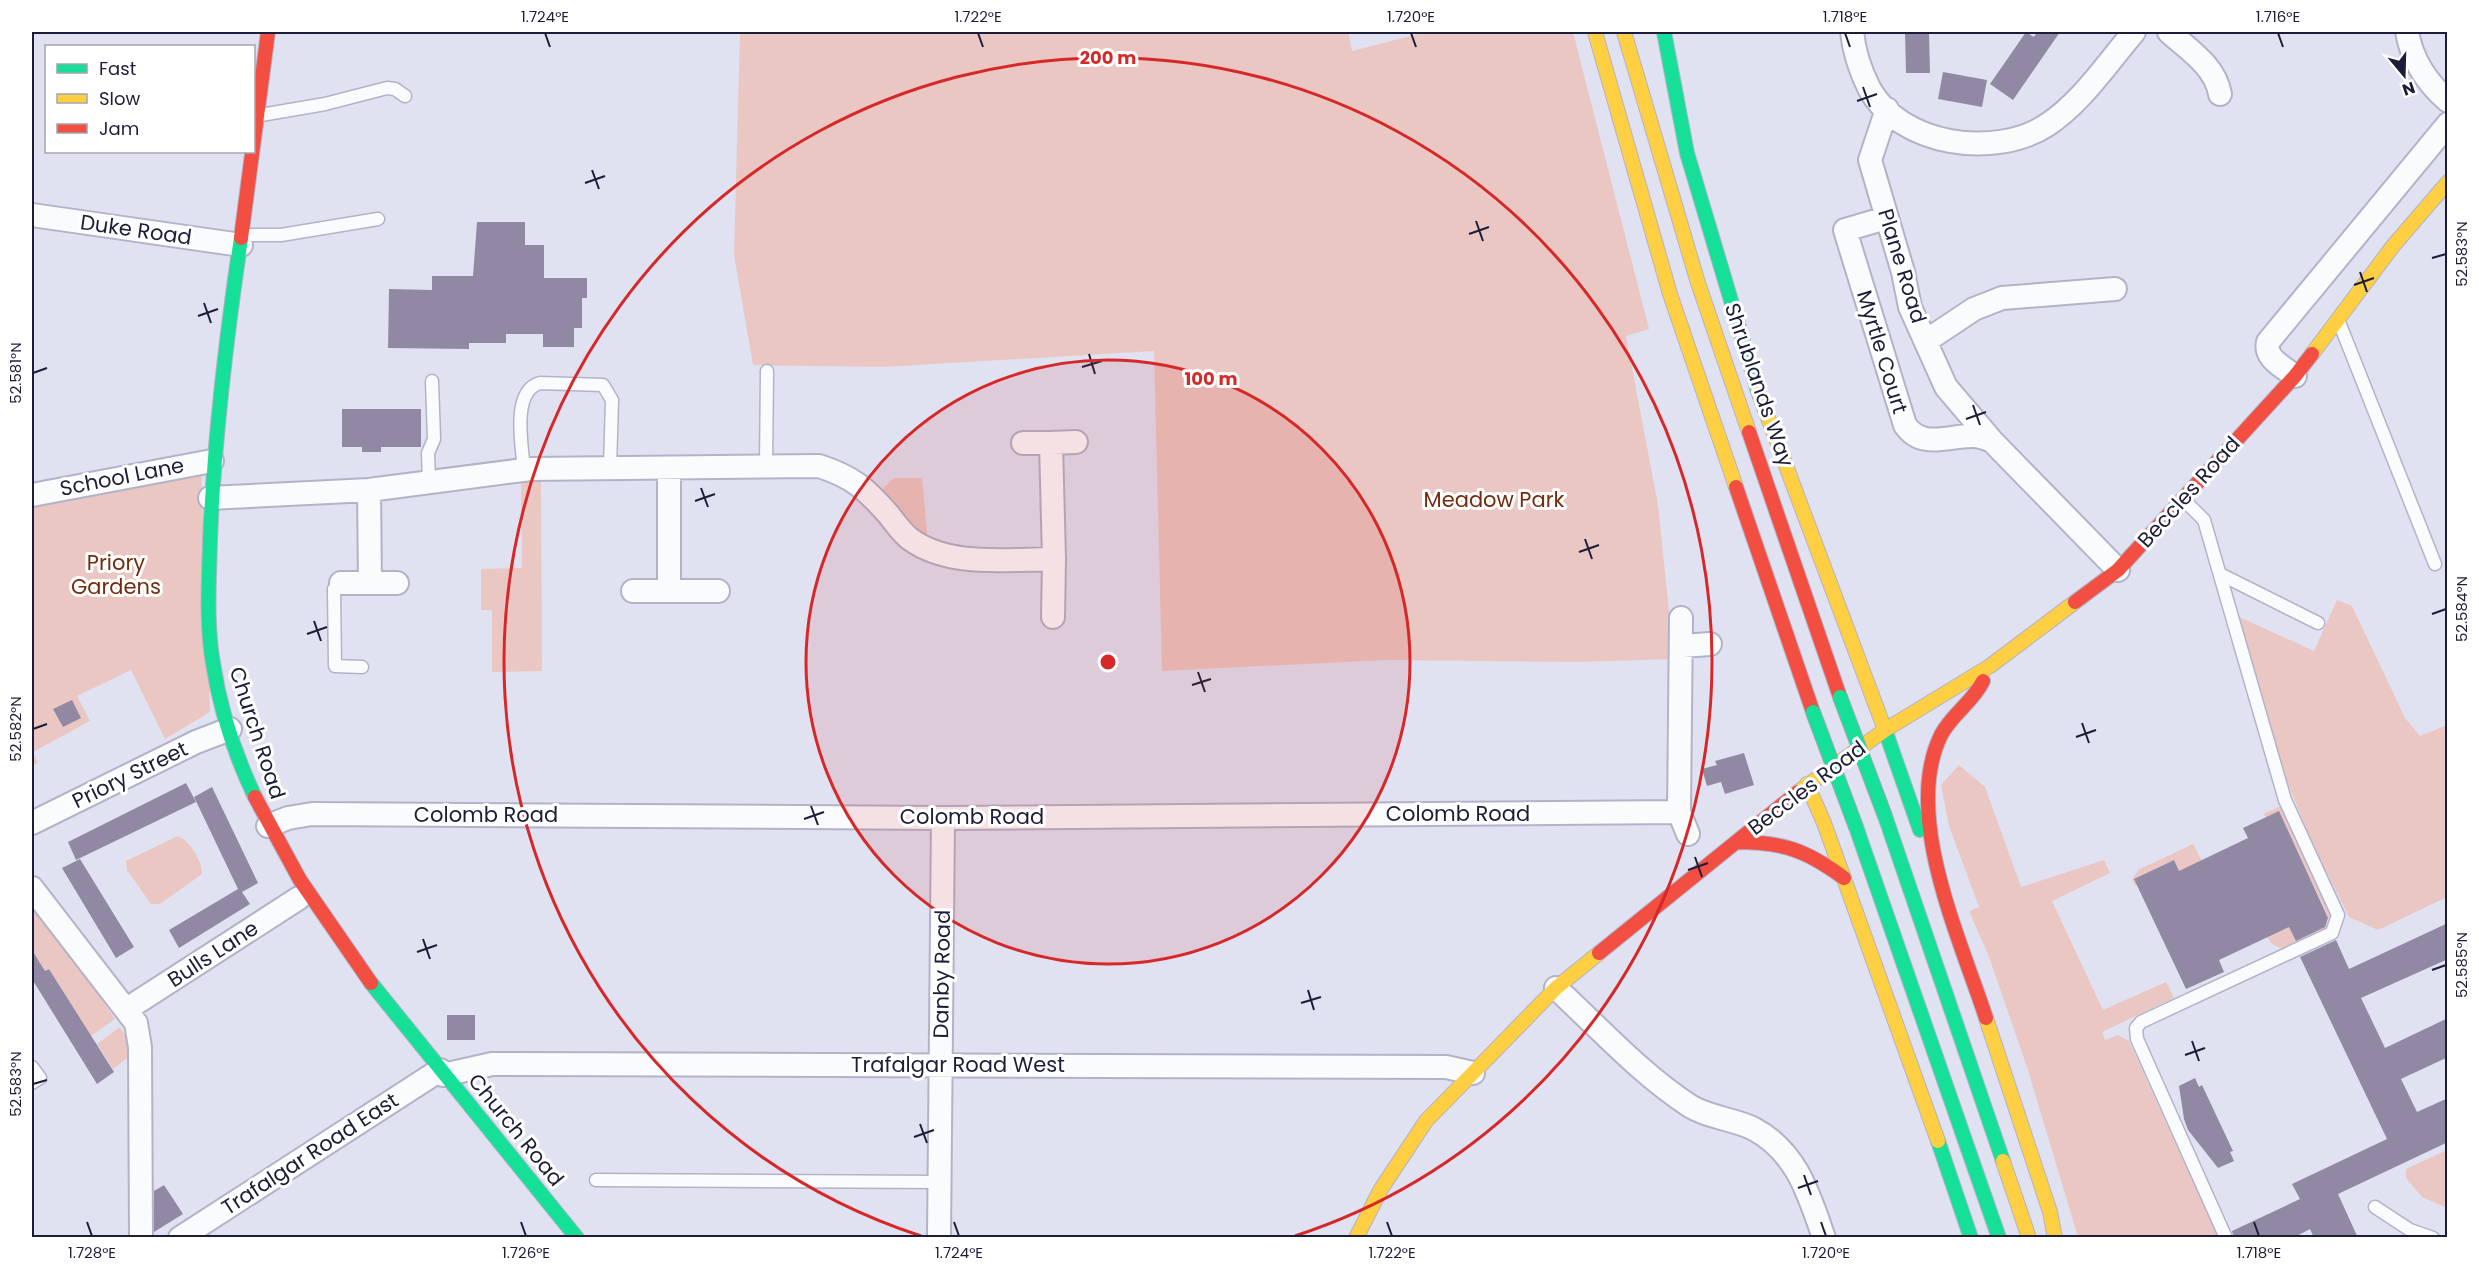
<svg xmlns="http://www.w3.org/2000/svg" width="2479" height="1269" font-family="Poppins,sans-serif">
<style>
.green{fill:#eac7c2}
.building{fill:#9189a3}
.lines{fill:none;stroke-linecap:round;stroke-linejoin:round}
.lane-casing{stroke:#b2b3c8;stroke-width:15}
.street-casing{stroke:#b2b3c8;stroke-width:26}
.fast-casing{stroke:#b2b3c8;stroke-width:16}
.slow-casing{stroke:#b2b3c8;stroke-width:16}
.jam-casing{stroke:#b2b3c8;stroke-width:16}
.lane{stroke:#fafbfd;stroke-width:12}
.street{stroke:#fafbfd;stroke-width:22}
.fast{stroke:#16e098;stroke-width:14}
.slow{stroke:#ffcf43;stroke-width:14}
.jam{stroke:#f24e42;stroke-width:14}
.fast-bridge-casing{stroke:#aca4b3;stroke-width:16;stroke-linecap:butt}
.fast-bridge{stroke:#16e098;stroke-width:14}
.ticks{fill:none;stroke:#1c1d38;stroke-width:2}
.ring{fill:none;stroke:#d62828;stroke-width:3}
.labels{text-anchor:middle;stroke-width:6;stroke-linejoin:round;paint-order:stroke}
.street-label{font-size:21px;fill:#1c1d38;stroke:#fff}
.park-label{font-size:21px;fill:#742c0e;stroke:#fff}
.centre{fill:#d62828;stroke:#fff;stroke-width:3}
.ring-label{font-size:18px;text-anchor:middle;font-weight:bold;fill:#d62828;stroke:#fff;stroke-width:6;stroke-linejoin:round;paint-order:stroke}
.neatline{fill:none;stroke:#1c1d38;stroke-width:2}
.ticks-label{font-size:15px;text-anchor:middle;fill:#1c1d38}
</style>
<rect width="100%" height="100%" fill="#e0e2f2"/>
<path class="green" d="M 740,32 L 1348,32 L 1352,51 L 1426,32 L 1573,32 L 1649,329 L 1626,336 L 1658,505 L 1674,659 L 1578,662 L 1386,660 L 1162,671 L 1154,351 L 883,367 L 753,365 L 734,255 Z
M 201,466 L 210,712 L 165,739 L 131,670 L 77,696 L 90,721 L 33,752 L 38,763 L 32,766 L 32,494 Z
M 894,478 L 922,478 L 928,542 L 878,493 Z
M 521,481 L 541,481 L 542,671 L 492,672 L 492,610 L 481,610 L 481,569 L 522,568 Z
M 2337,600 L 2352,606 L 2405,718 L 2420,736 L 2447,725 L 2447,897 L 2378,930 L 2349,917 L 2312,842 L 2288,784 L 2239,617 L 2314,651 Z
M 1959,765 L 1985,787 L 2021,887 L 2104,860 L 2110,873 L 2052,901 L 2103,1010 L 2166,982 L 2174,998 L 2102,1032 L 2105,1040 L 2118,1035 L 2129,1041 L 2218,1237 L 2078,1237 L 2027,1067 L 1989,957 L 1969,911 L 1979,907 L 1949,826 L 1941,785 Z
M 2281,806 L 2332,913 L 2328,929 C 2310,938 2281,962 2267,937 L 2289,927 L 2295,938 L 2330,921 L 2279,812 L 2266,817 L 2263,814 Z
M 178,836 C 189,840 203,862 202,874 L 160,904 L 151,904 L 127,870 L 126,861 Z
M 2193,844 L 2202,861 L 2179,871 L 2173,860 L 2135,879 L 2137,885 L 2135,886 L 2132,880 L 2138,870 Z
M 39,910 L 115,1019 L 91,1036 L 49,969 L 45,971 L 32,950 L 32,914 Z
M 120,1027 L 128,1040 L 131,1055 L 113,1069 L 97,1044 Z
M 2447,1150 L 2447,1208 L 2422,1197 L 2406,1178 L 2406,1169 Z"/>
<path class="building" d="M 1905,32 L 1929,32 L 1930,73 L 1906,73 Z
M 2026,32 L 2034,37 L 2037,32 L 2060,32 L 2013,100 L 1990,84 Z
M 1943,72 L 1987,80 L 1982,107 L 1938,99 Z
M 477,222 L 525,222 L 525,245 L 544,245 L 544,278 L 587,278 L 587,298 L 582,298 L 582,328 L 574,328 L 574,347 L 543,347 L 543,334 L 506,334 L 506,343 L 469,343 L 469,349 L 388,348 L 389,289 L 432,290 L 432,276 L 473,276 Z
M 342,409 L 421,409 L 421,447 L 381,447 L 381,452 L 362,452 L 362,447 L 342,447 Z
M 72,700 L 81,718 L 63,727 L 53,709 Z
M 1744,753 L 1754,785 L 1725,794 L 1721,782 L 1707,786 L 1702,769 L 1717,765 L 1715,761 Z
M 186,783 L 196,802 L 76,860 L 68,842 Z
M 212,787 L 258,883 L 242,892 L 250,904 L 179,948 L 169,930 L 238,889 L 194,797 Z
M 2279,811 L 2328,918 L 2325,927 L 2296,941 L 2289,927 L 2219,960 L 2224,972 L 2186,989 L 2134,879 L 2174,860 L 2179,871 L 2248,838 L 2243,828 Z
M 80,859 L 134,947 L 116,958 L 62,868 Z
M 2448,923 L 2448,959 L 2361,998 L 2385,1048 L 2448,1018 L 2448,1057 L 2401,1079 L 2417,1112 L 2448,1098 L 2448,1142 L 2338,1194 L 2358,1238 L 2314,1238 L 2310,1229 L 2293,1238 L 2234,1238 L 2232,1231 L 2300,1199 L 2292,1184 L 2387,1139 L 2300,957 L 2336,940 L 2349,969 Z
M 32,950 L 45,971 L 49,969 L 114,1072 L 97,1084 L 32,979 Z
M 447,1015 L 475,1015 L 475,1040 L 447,1040 Z
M 2195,1078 L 2199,1087 L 2202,1085 L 2233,1151 L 2230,1152 L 2234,1161 L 2218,1168 L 2188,1130 L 2184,1119 L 2179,1086 Z
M 164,1185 L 183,1214 L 154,1232 L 154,1191 Z"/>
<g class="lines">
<g class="lane-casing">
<path id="lane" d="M 261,115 L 325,104 L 387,88 L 395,89 L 405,96
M 243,235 L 281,235 L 378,219
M 2339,322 L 2435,564
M 766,466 L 767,371
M 524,469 C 522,446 511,391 540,383 L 603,385 L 612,400 L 610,468
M 429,481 L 428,453 L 434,439 L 432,381
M 2183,499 L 2204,520 L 2285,800 L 2338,915 L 2332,933 L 2141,1022 L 2136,1028 L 2137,1039 L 2226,1238
M 2220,574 L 2318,623
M 341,583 L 334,589 L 335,666 L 362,667
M 32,1067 L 40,1078 L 32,1083
M 596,1180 L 940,1182
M 2375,1207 L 2410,1230 L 2433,1238"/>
</g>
<g class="street-casing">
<path id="street" d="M 1852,32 C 1854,51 1860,70 1869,88 C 1900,146 1995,159 2047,125 C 2082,102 2108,62 2134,32
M 2169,32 C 2189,50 2215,66 2220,94
M 2407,32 C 2412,60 2426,82 2448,101
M 1887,109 L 1870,160 L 1903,272 L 1910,307 L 1946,387 L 1992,441 L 2118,570
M 32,215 L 241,245
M 1886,218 L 1845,230 L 1905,425 C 1922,450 1949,435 1974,436 C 1980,436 1987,439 1992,441
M 1926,341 L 1974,309 L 2002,298 L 2115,289
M 2295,376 C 2283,367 2264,358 2268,342 L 2448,124
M 1051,443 L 1076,442
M 369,490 L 370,583 L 397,583
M 32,495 L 212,461
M 210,498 L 369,490 L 531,469 L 819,466 C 853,477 865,488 889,515 C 895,523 902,533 910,539 C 950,568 1007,559 1054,559 L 1051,443 L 1023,443
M 341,583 L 370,583
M 633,591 L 669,591 L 669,468
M 669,591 L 718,591
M 1053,617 L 1054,559
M 1681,618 L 1679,812 L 1688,834
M 1682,646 L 1710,644
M 32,823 L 196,742 L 230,729
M 268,826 L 288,818 L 312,814 L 943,818 L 1679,812
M 32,888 L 136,1023 L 140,1047 L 141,1238
M 1556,988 C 1599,1028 1641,1074 1690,1106 C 1709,1118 1735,1119 1754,1129 C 1797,1152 1809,1195 1824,1238
M 127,1009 L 299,898
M 443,1075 L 492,1064 L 1446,1067 L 1473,1073
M 180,1238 L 440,1070
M 939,1238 L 943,818"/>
</g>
<g class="fast-casing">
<path id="fast" d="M 1664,32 L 1687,153 L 1758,391
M 241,238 C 226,339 214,439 210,541 C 209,582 206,623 213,663 C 220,710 235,755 255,797
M 1885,730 L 1920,830
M 1885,816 L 2003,1161
M 1856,827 L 1999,1238
M 371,983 L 577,1238
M 1938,1141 L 1971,1238"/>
</g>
<g class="slow-casing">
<path id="slow" d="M 1595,32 L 1670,294 L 1736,487
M 1624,32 L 1698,283 L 1749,432
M 2312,354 L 2393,246 L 2448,182
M 1758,391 L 1885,730
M 1807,784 L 1824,823 L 1938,1141
M 1798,792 L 1885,730 L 1990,666 L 2075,602
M 1986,1018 L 2050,1212 L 2055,1238
M 2003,1161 L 2029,1238
M 1356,1238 L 1381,1189 L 1426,1121 L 1556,988 L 1599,953"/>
</g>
<g class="jam-casing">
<path id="jam" d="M 241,238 L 268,32
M 1749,432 L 1840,697
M 1736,487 L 1813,712
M 2075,602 L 2118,570 L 2295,376 L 2312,354
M 1983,681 C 1973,702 1952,714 1941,735 C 1902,815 1960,938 1986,1018
M 255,797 L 300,880 L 371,983
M 1736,842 C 1783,842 1806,850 1844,878
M 1599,953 L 1798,792"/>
</g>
<use href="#lane" class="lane"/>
<use href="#street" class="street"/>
<use href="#fast" class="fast"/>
<use href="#slow" class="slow"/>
<use href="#jam" class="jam"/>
<g class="fast-bridge-casing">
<path id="fast-bridge" d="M 1840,697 L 1885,816
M 1813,712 L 1856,827"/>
</g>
<use href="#fast-bridge" class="fast-bridge"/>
</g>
<path class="ticks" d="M 545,33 L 550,47M 978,33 L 983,47M 1411,33 L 1416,47M 1845,33 L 1850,47M 2278,33 L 2283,47M 1863,87 L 1870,107M 1857,101 L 1877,94M 592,170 L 599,189M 585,183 L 605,176M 1476,221 L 1483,241M 1469,234 L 1489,227M 2432,258 L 2446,254M 2360,272 L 2367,292M 2354,285 L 2374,278M 204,303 L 211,323M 198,316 L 218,309M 1089,354 L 1095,374M 1082,367 L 1102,361M 33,373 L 47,368M 1973,405 L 1980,425M 1966,419 L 1986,412M 701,488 L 708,507M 695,501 L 715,494M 1585,539 L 1592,559M 1579,552 L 1599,545M 2432,614 L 2446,609M 314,621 L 321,641M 307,634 L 327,627M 1198,672 L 1205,692M 1192,685 L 1211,679M 2082,723 L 2089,743M 33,729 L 47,724M 2076,737 L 2096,730M 811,806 L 818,825M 804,819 L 824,812M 1695,857 L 1702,877M 1688,870 L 1708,863M 423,939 L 430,959M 417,952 L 437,945M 2432,970 L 2446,965M 1308,990 L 1314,1010M 1301,1003 L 1321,997M 2192,1041 L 2199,1061M 2185,1055 L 2205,1048M 33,1084 L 47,1080M 920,1124 L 927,1143M 914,1137 L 934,1130M 1804,1175 L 1811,1195M 1798,1188 L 1818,1181M 87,1222 L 92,1236M 521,1222 L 526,1236M 954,1222 L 959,1236M 1387,1222 L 1392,1236M 1821,1222 L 1826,1236M 2254,1222 L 2259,1236"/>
<circle cx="1108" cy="662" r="302" fill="#d62828" fill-opacity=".12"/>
<g class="ring">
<circle cx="1108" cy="662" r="302"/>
<path d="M921 1236A604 604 0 1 1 1295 1236"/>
</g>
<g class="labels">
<g class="street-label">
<text transform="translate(136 230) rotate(8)" y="7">Duke Road</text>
<text transform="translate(1902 266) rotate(73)" y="7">Plane Road</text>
<text transform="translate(1882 352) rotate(73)" y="7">Myrtle Court</text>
<text transform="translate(1759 385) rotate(71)" y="7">Shrublands Way</text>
<text transform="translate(122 477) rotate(-11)" y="7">School Lane</text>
<text transform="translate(2189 492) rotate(-48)" y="7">Beccles Road</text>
<text transform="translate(257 733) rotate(72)" y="7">Church Road</text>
<text transform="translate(130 775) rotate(-26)" y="7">Priory Street</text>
<text transform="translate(1807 788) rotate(-37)" y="7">Beccles Road</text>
<text x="1458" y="821">Colomb Road</text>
<text x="486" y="822">Colomb Road</text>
<text x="972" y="824">Colomb Road</text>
<text transform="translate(213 954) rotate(-33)" y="7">Bulls Lane</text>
<text transform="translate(942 974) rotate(-89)" y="7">Danby Road</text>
<text x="958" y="1072">Trafalgar Road West</text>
<text transform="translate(516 1130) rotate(51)" y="7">Church Road</text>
<text transform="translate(310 1154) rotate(-33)" y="7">Trafalgar Road East</text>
</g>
<g class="park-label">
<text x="1494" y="507">Meadow Park</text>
<text x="116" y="570">Priory<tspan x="116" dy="24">Gardens</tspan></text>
</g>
</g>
<circle cx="1108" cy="662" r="9" class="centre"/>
<g class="ring-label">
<text x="1108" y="64">200 m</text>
<text x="1211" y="385">100 m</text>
</g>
<rect width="2479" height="1269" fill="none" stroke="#ffffff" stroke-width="66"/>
<rect x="45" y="45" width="210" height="108" fill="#ffffff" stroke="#a4a5af" stroke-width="1.5"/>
<rect x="57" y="64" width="30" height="9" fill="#16e098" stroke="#a4a5af" stroke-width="1.5"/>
<text x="99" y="75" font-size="18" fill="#1c1d38">Fast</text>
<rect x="57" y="94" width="30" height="9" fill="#ffcf43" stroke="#a4a5af" stroke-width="1.5"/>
<text x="99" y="105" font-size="18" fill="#1c1d38">Slow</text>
<rect x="57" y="124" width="30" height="9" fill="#f24e42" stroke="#a4a5af" stroke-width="1.5"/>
<text x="99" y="135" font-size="18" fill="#1c1d38">Jam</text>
<g transform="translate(2404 75) rotate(161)" stroke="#ffffff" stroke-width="4.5" paint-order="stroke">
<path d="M0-4.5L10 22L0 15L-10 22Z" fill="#1c1d38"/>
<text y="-9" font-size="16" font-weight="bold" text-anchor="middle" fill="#1c1d38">N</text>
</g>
<rect x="33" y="33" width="2413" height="1203" class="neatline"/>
<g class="ticks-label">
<text x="545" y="22">1.724°E</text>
<text x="978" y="22">1.722°E</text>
<text x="1411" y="22">1.720°E</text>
<text x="1845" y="22">1.718°E</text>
<text x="2278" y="22">1.716°E</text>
<text transform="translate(2462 254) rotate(-90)" y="5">52.583°N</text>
<text transform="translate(16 373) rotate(-90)" y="5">52.581°N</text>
<text transform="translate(2462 609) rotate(-90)" y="5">52.584°N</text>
<text transform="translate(16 729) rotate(-90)" y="5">52.582°N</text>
<text transform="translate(2462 965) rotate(-90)" y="5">52.585°N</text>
<text transform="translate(16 1084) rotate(-90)" y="5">52.583°N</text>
<text x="92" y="1258">1.728°E</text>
<text x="526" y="1258">1.726°E</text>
<text x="959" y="1258">1.724°E</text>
<text x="1392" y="1258">1.722°E</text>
<text x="1826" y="1258">1.720°E</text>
<text x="2259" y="1258">1.718°E</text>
</g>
</svg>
